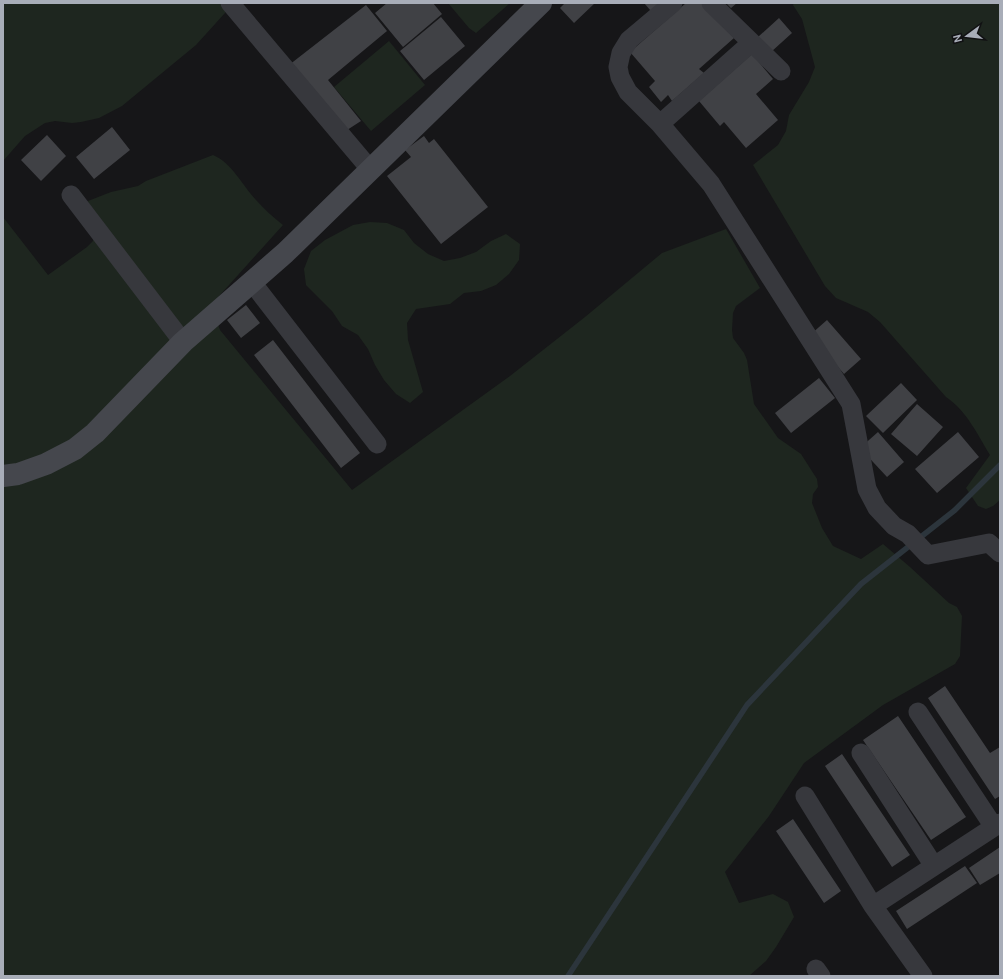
<svg xmlns="http://www.w3.org/2000/svg" width="1003" height="979" font-family="Cabin,sans-serif">
<style>
.green{fill:#1e261f}
.lines{fill:none;stroke-linecap:round;stroke-linejoin:round}
.stream{stroke:#2c353c;stroke-width:5.5}
.building{fill:#404145}
.street{stroke:#37383d;stroke-width:19}
.secondary{stroke:#45474d;stroke-width:22}
</style>
<rect width="100%" height="100%" fill="#161618"/>
<path class="green" d="M 3,3 L 234,3 L 196,45 L 122,106 L 99,118 L 81,122 L 72,123 L 55,121 L 45,123 L 25,136 L 3,161 Z
M 448,3 L 510,3 L 476,33 L 469,28 Z
M 794,3 L 1000,3 L 1000,500 L 993,506 L 986,509 L 978,506 L 966,488 L 990,455 C 977,434 967,411 946,397 L 880,322 L 868,312 L 836,298 L 825,286 L 753,165 L 778,145 L 786,131 L 789,115 L 809,82 L 815,67 L 802,19 L 793,5 Z
M 389,41 L 425,85 L 371,131 L 334,87 Z
M 213,155 C 232,163 242,185 256,200 C 264,209 273,217 283,225 L 211,305 L 220,330 L 352,490 L 510,376 L 585,317 L 662,253 L 726,229 L 760,288 L 736,306 L 733,313 L 732,330 L 733,338 L 744,353 L 747,360 L 754,404 L 778,438 L 801,454 L 817,479 L 818,487 L 813,494 L 812,503 L 822,528 L 833,546 L 861,559 L 883,544 L 910,567 L 949,603 L 957,607 L 962,616 L 960,656 L 955,664 L 883,705 L 804,763 L 769,816 L 725,872 L 739,903 L 773,894 L 788,902 L 794,917 L 776,947 L 766,961 L 749,976 L 3,976 L 3,217 L 48,275 L 87,247 L 93,241 L 93,232 L 88,201 L 111,192 L 138,186 L 146,181 Z
M 370,222 L 387,223 L 404,230 L 414,243 L 428,254 L 444,261 L 460,258 L 476,252 L 491,241 L 506,234 L 520,244 L 519,260 L 509,274 L 496,285 L 481,291 L 464,293 L 450,304 L 416,309 L 407,323 L 408,340 L 423,392 L 410,403 L 396,394 L 384,380 L 375,365 L 368,349 L 358,335 L 342,326 L 332,311 L 306,285 L 304,269 L 311,251 L 325,240 L 353,225 Z"/>
<g class="lines">
<path class="stream" d="M 568,976 L 747,705 L 861,584 L 955,510 L 1000,465"/>
</g>
<path class="building" d="M 387,3 L 433,3 L 442,14 L 403,47 L 375,13 Z
M 563,3 L 595,3 L 574,23 L 560,8 L 564,4 Z
M 644,3 L 660,3 L 651,11 Z
M 686,3 L 703,3 L 734,38 L 699,69 L 704,73 L 672,101 L 668,95 L 661,102 L 649,87 L 655,81 L 630,52 Z
M 726,3 L 737,3 L 731,8 Z
M 366,5 L 387,31 L 328,80 L 361,121 L 344,132 L 289,65 Z
M 441,17 L 465,46 L 424,80 L 400,51 Z
M 779,18 L 792,33 L 771,52 L 758,37 Z
M 752,54 L 773,79 L 756,94 L 778,120 L 746,148 L 724,122 L 720,126 L 699,101 Z
M 112,127 L 130,150 L 94,179 L 76,157 Z
M 47,135 L 66,156 L 41,181 L 21,160 Z
M 424,136 L 429,143 L 434,139 L 488,207 L 441,244 L 387,176 L 411,157 L 405,150 Z
M 246,305 L 260,323 L 241,338 L 227,320 Z
M 827,320 L 861,359 L 844,374 L 810,335 Z
M 273,340 L 360,453 L 341,468 L 254,355 Z
M 819,378 L 835,398 L 791,433 L 775,413 Z
M 901,383 L 917,400 L 883,433 L 866,416 Z
M 917,404 L 943,427 L 917,456 L 891,434 Z
M 878,432 L 904,462 L 887,477 L 860,448 Z
M 958,432 L 979,457 L 937,493 L 915,469 Z
M 945,686 L 990,753 L 1000,747 L 1000,796 L 995,799 L 928,698 Z
M 898,716 L 966,817 L 931,840 L 863,740 Z
M 842,754 L 910,855 L 892,867 L 825,766 Z
M 793,819 L 841,891 L 824,903 L 776,831 Z
M 1000,847 L 1000,873 L 980,885 L 969,868 Z
M 965,866 L 977,883 L 907,929 L 896,911 Z"/>
<g class="lines">
<path class="street" d="M 230,3 L 370,169
M 673,3 L 629,40 L 621,53 L 618,67 L 620,77 L 628,92 L 660,124 L 711,184 L 851,404 L 867,489 L 877,508 L 894,526 L 908,534 L 928,555 L 989,543 L 1000,553
M 711,3 L 781,71
M 660,124 L 751,43
M 71,195 L 183,342
M 251,281 L 377,444
M 918,712 L 994,827
M 861,753 L 934,866
M 805,796 L 873,906 L 923,976
M 873,906 L 1000,823
M 816,969 L 821,976"/>
<path class="secondary" d="M 3,476 L 18,474 L 46,464 L 75,449 L 95,433 L 183,342 L 285,253 L 541,3"/>
</g>
<rect width="1003" height="979" fill="none" stroke="#a8adb8" stroke-width="8"/>
<g transform="translate(967 36) rotate(255)" stroke="#111113" stroke-width="3" paint-order="stroke">
<path d="M0-3L7 15L0 10L-7 15Z" fill="#a8adb8"/>
<text y="-6" font-size="11" font-weight="bold" text-anchor="middle" fill="#a8adb8">N</text>
</g>
</svg>
